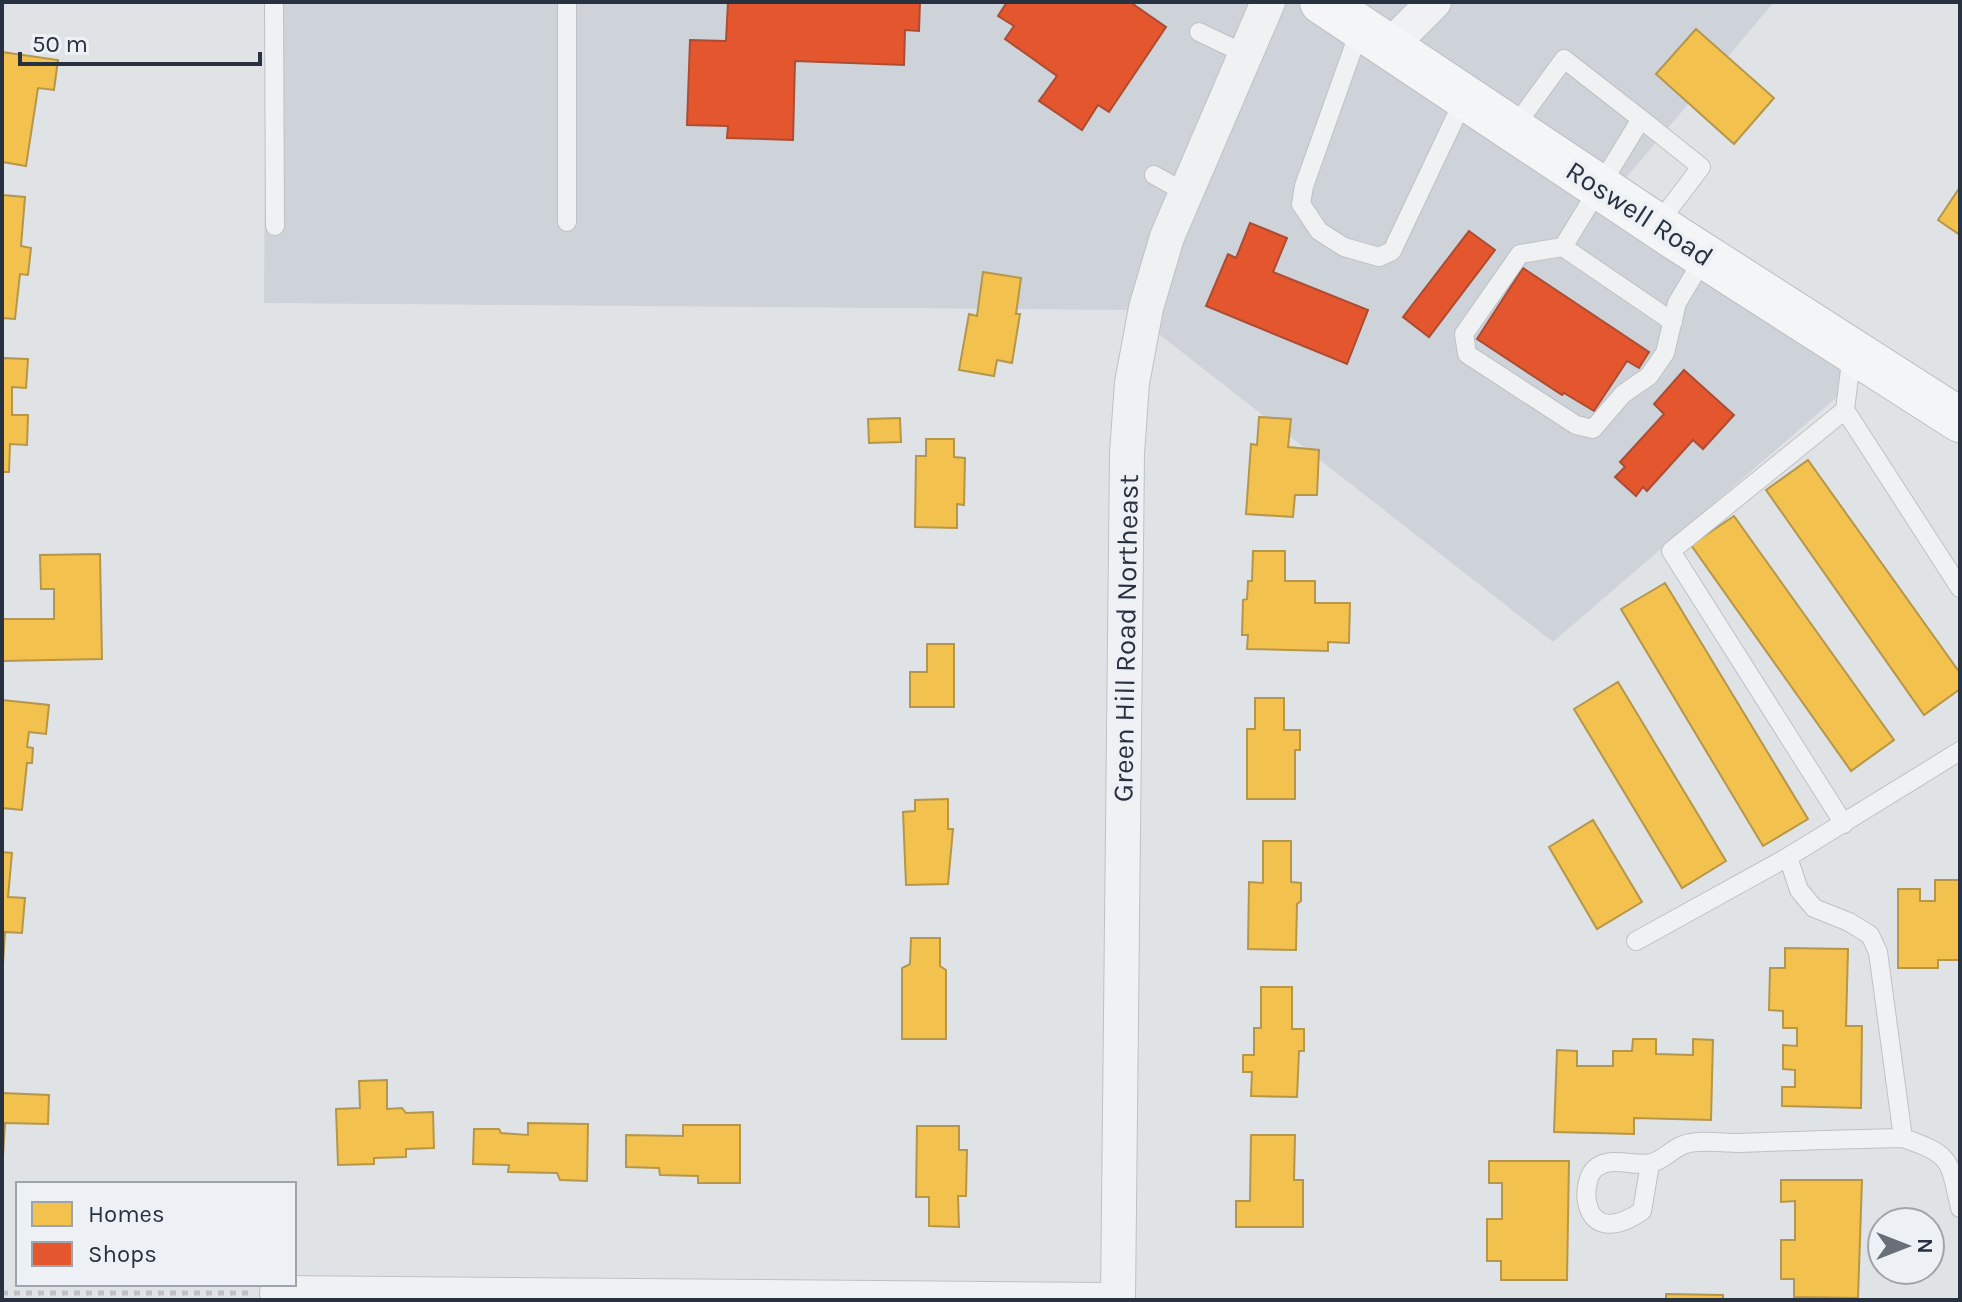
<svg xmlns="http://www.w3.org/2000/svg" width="1962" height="1302" font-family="Karla,sans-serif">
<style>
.built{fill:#ced3d9}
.homes{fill:#f2c14e;stroke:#b5964a;stroke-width:2}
.shops{fill:#e4572e;stroke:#ab4c33;stroke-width:2}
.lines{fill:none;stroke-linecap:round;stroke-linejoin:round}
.service-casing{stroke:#bec1c4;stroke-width:20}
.minor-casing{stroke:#bec1c4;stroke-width:36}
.primary-casing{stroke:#bcc0c4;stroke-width:46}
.path{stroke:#bfc1c6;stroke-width:5;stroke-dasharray:6 6;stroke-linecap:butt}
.service{stroke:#f0f1f2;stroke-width:18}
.minor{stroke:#f0f1f2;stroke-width:34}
.primary{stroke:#f4f5f6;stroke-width:44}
.labels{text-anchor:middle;stroke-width:8;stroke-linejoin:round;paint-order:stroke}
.street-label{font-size:28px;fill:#27313f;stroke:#edf1f5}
</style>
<rect width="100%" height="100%" fill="#e0e3e6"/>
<path class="built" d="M 266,2 L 1774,2 L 1615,191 L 1879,361 L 1553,642 L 1128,310 L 264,303 Z"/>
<path class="homes" d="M 1696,29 L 1774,98 L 1734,144 L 1656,74 Z
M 2,52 L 58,60 L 54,90 L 38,88 L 26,166 L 2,162 Z
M 1960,187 L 1960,235 L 1938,220 Z
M 2,195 L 25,197 L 21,246 L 31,248 L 28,275 L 20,274 L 15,319 L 2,318 Z
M 983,272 L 1021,278 L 1016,314 L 1020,314 L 1012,363 L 997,360 L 994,376 L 959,370 L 969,314 L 977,316 Z
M 2,358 L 28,359 L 26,388 L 12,387 L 12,415 L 28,415 L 27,445 L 10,444 L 9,472 L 2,472 Z
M 1259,417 L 1291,419 L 1288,447 L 1319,450 L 1317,495 L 1295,495 L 1293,517 L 1246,514 L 1251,444 L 1257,445 Z
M 900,418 L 901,442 L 869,443 L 868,419 Z
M 926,439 L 954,439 L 954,457 L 965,458 L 964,505 L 957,504 L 957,528 L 915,527 L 916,456 L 926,456 Z
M 1808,460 L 1960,673 L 1960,689 L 1924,715 L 1766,490 Z
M 1734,516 L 1894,740 L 1851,771 L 1691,545 Z
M 1253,551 L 1285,551 L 1285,581 L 1315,581 L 1315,603 L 1350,603 L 1349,643 L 1328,642 L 1328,651 L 1247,649 L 1248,635 L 1242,635 L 1243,600 L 1247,599 L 1248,581 L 1252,581 Z
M 100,554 L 102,659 L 2,661 L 2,619 L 54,619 L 54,589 L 41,589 L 40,555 Z
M 1665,583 L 1808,819 L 1763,846 L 1621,609 Z
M 927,644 L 954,644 L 954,707 L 910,707 L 910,672 L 927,672 Z
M 1618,682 L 1726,861 L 1682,888 L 1574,709 Z
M 1255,698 L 1284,698 L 1284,730 L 1300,730 L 1300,750 L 1295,750 L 1295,799 L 1247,799 L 1247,729 L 1255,729 Z
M 2,700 L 49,705 L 46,734 L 29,732 L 27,747 L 33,748 L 32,763 L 27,763 L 22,810 L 2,808 Z
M 948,799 L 948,829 L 953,829 L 948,884 L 906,885 L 903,812 L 915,811 L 915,800 Z
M 1593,820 L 1642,902 L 1597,929 L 1549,847 Z
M 1263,841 L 1291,841 L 1291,882 L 1301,883 L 1301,901 L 1297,904 L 1296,950 L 1248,949 L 1249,882 L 1263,883 Z
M 2,852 L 12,853 L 8,897 L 25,898 L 22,933 L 5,932 L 2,980 Z
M 1935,880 L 1959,880 L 1960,960 L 1938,960 L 1938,968 L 1898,968 L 1898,889 L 1920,889 L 1920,901 L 1935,901 Z
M 911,938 L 940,938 L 940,966 L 946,970 L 946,1039 L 902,1039 L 902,968 L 910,964 Z
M 1785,948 L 1848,949 L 1846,1026 L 1862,1026 L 1861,1108 L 1782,1106 L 1782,1087 L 1795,1087 L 1795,1070 L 1783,1069 L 1783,1045 L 1797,1046 L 1797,1028 L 1783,1028 L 1783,1011 L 1769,1010 L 1770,968 L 1785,968 Z
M 1261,987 L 1292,987 L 1292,1029 L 1304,1029 L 1304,1051 L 1299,1051 L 1297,1097 L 1251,1096 L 1252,1072 L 1243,1072 L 1243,1055 L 1254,1055 L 1254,1028 L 1261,1028 Z
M 1633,1039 L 1656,1039 L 1656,1054 L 1693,1055 L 1693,1039 L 1713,1040 L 1711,1120 L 1634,1118 L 1634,1134 L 1554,1132 L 1557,1050 L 1577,1051 L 1577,1066 L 1613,1066 L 1613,1051 L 1632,1051 Z
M 387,1080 L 387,1109 L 402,1108 L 406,1113 L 433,1112 L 434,1148 L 406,1149 L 406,1157 L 374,1158 L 374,1164 L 338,1165 L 336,1109 L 360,1108 L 359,1081 Z
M 2,1093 L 49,1095 L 48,1124 L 5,1123 L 2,1173 Z
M 528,1123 L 588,1124 L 587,1181 L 560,1180 L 557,1173 L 508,1172 L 509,1165 L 473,1164 L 474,1129 L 499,1129 L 501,1133 L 528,1135 Z
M 683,1125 L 740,1125 L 740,1183 L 698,1183 L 698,1176 L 660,1175 L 659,1168 L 626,1167 L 626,1135 L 683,1136 Z
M 917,1126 L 959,1126 L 959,1150 L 967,1150 L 966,1196 L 958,1196 L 959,1227 L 929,1226 L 929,1197 L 916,1197 Z
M 1251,1135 L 1295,1135 L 1294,1180 L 1303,1180 L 1303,1227 L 1236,1227 L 1236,1201 L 1250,1201 Z
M 1489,1161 L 1569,1161 L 1567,1280 L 1501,1280 L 1501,1261 L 1487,1261 L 1487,1219 L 1502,1219 L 1502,1183 L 1489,1183 Z
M 1781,1180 L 1862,1180 L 1858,1298 L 1794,1297 L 1794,1279 L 1781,1279 L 1781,1240 L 1795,1240 L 1795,1201 L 1781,1202 Z
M 1666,1294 L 1723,1295 L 1723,1300 L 1666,1300 Z"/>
<path class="shops" d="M 728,2 L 920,2 L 919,31 L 905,30 L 904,65 L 795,61 L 793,140 L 727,138 L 728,126 L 687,125 L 690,40 L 726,41 Z
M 1007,2 L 1130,2 L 1166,27 L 1109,112 L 1098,105 L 1082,130 L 1039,101 L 1057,76 L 1005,39 L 1014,26 L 998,16 Z
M 1250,223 L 1287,238 L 1273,272 L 1368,310 L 1347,364 L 1206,306 L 1228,254 L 1236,258 Z
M 1469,231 L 1495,250 L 1429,337 L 1403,317 Z
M 1523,268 L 1649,352 L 1639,368 L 1627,361 L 1594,411 L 1564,393 L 1562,395 L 1477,339 Z
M 1684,370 L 1734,415 L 1703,449 L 1693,440 L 1647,491 L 1643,487 L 1636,496 L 1615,477 L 1625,467 L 1620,462 L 1664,414 L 1654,404 Z"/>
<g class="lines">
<g class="service-casing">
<path id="service" d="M 274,2 L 275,226
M 1360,29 L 1304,186 L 1301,204 L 1319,231 L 1344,247 L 1379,257 L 1392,251 L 1465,97
M 1199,32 L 1245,54
M 1513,129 L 1564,59 L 1641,119
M 1154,175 L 1186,193
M 567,222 L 567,2
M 1657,225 L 1701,167 L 1641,119 L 1563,247 L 1520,254 L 1464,334 L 1467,354 L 1576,425 L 1593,429 L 1623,394 L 1649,376 L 1665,353 L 1677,303 L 1705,256
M 1563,247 L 1673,322
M 1845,410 L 1852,353
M 1844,824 L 1671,551 L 1845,410 L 1960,588
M 1788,857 L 1799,890 L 1814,908 L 1849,922 L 1870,935 L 1878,952 L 1903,1138
M 1636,941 L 1788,857 L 1960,751
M 1650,1164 L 1642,1211 C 1580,1253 1578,1179 1597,1167 C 1613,1156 1634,1167 1651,1163 C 1662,1161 1672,1149 1683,1145 C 1698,1139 1721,1143 1738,1143 C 1793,1141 1848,1139 1903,1138 C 1952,1155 1949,1159 1960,1208"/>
</g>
<g class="minor-casing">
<path id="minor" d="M 1390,46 L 1434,2
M 277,1293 L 1105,1300
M 1118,1300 L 1127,453 L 1132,383 L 1146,308 L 1167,237 L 1268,2"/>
</g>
<g class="primary-casing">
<path id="primary" d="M 1322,2 L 1676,238 L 1960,420"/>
</g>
<path class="path" d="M 2,1293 L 248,1293"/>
<use href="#service" class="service"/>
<use href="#minor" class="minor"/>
<use href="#primary" class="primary"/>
</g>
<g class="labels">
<g class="street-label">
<text transform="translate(1640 213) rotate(33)" y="10">Roswell Road</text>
<text transform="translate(1125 638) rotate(-89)" y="10">Green Hill Road Northeast</text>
</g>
</g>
<rect width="1962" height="1302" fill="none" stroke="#27313f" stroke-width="8"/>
<rect x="16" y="1182" width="280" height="104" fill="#edf1f5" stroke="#9ea4ac" stroke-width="2"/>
<rect x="32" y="1202" width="40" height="24" fill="#f2c14e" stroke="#9ea4ac" stroke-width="2"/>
<text x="88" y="1222" font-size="24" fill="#27313f">Homes</text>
<rect x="32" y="1242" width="40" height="24" fill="#e4572e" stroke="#9ea4ac" stroke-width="2"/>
<text x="88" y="1262" font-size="24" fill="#27313f">Shops</text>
<g transform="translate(1906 1246) rotate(90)"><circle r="38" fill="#edf1f5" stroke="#9ea4ac" stroke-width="2"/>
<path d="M0-6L14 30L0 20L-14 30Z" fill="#686f79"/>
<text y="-12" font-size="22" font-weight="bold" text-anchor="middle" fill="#27313f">N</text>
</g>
<path d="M20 52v12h240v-12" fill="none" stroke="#27313f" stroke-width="4"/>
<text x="32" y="52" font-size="24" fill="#27313f" stroke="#edf1f5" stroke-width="6" paint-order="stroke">50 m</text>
</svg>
